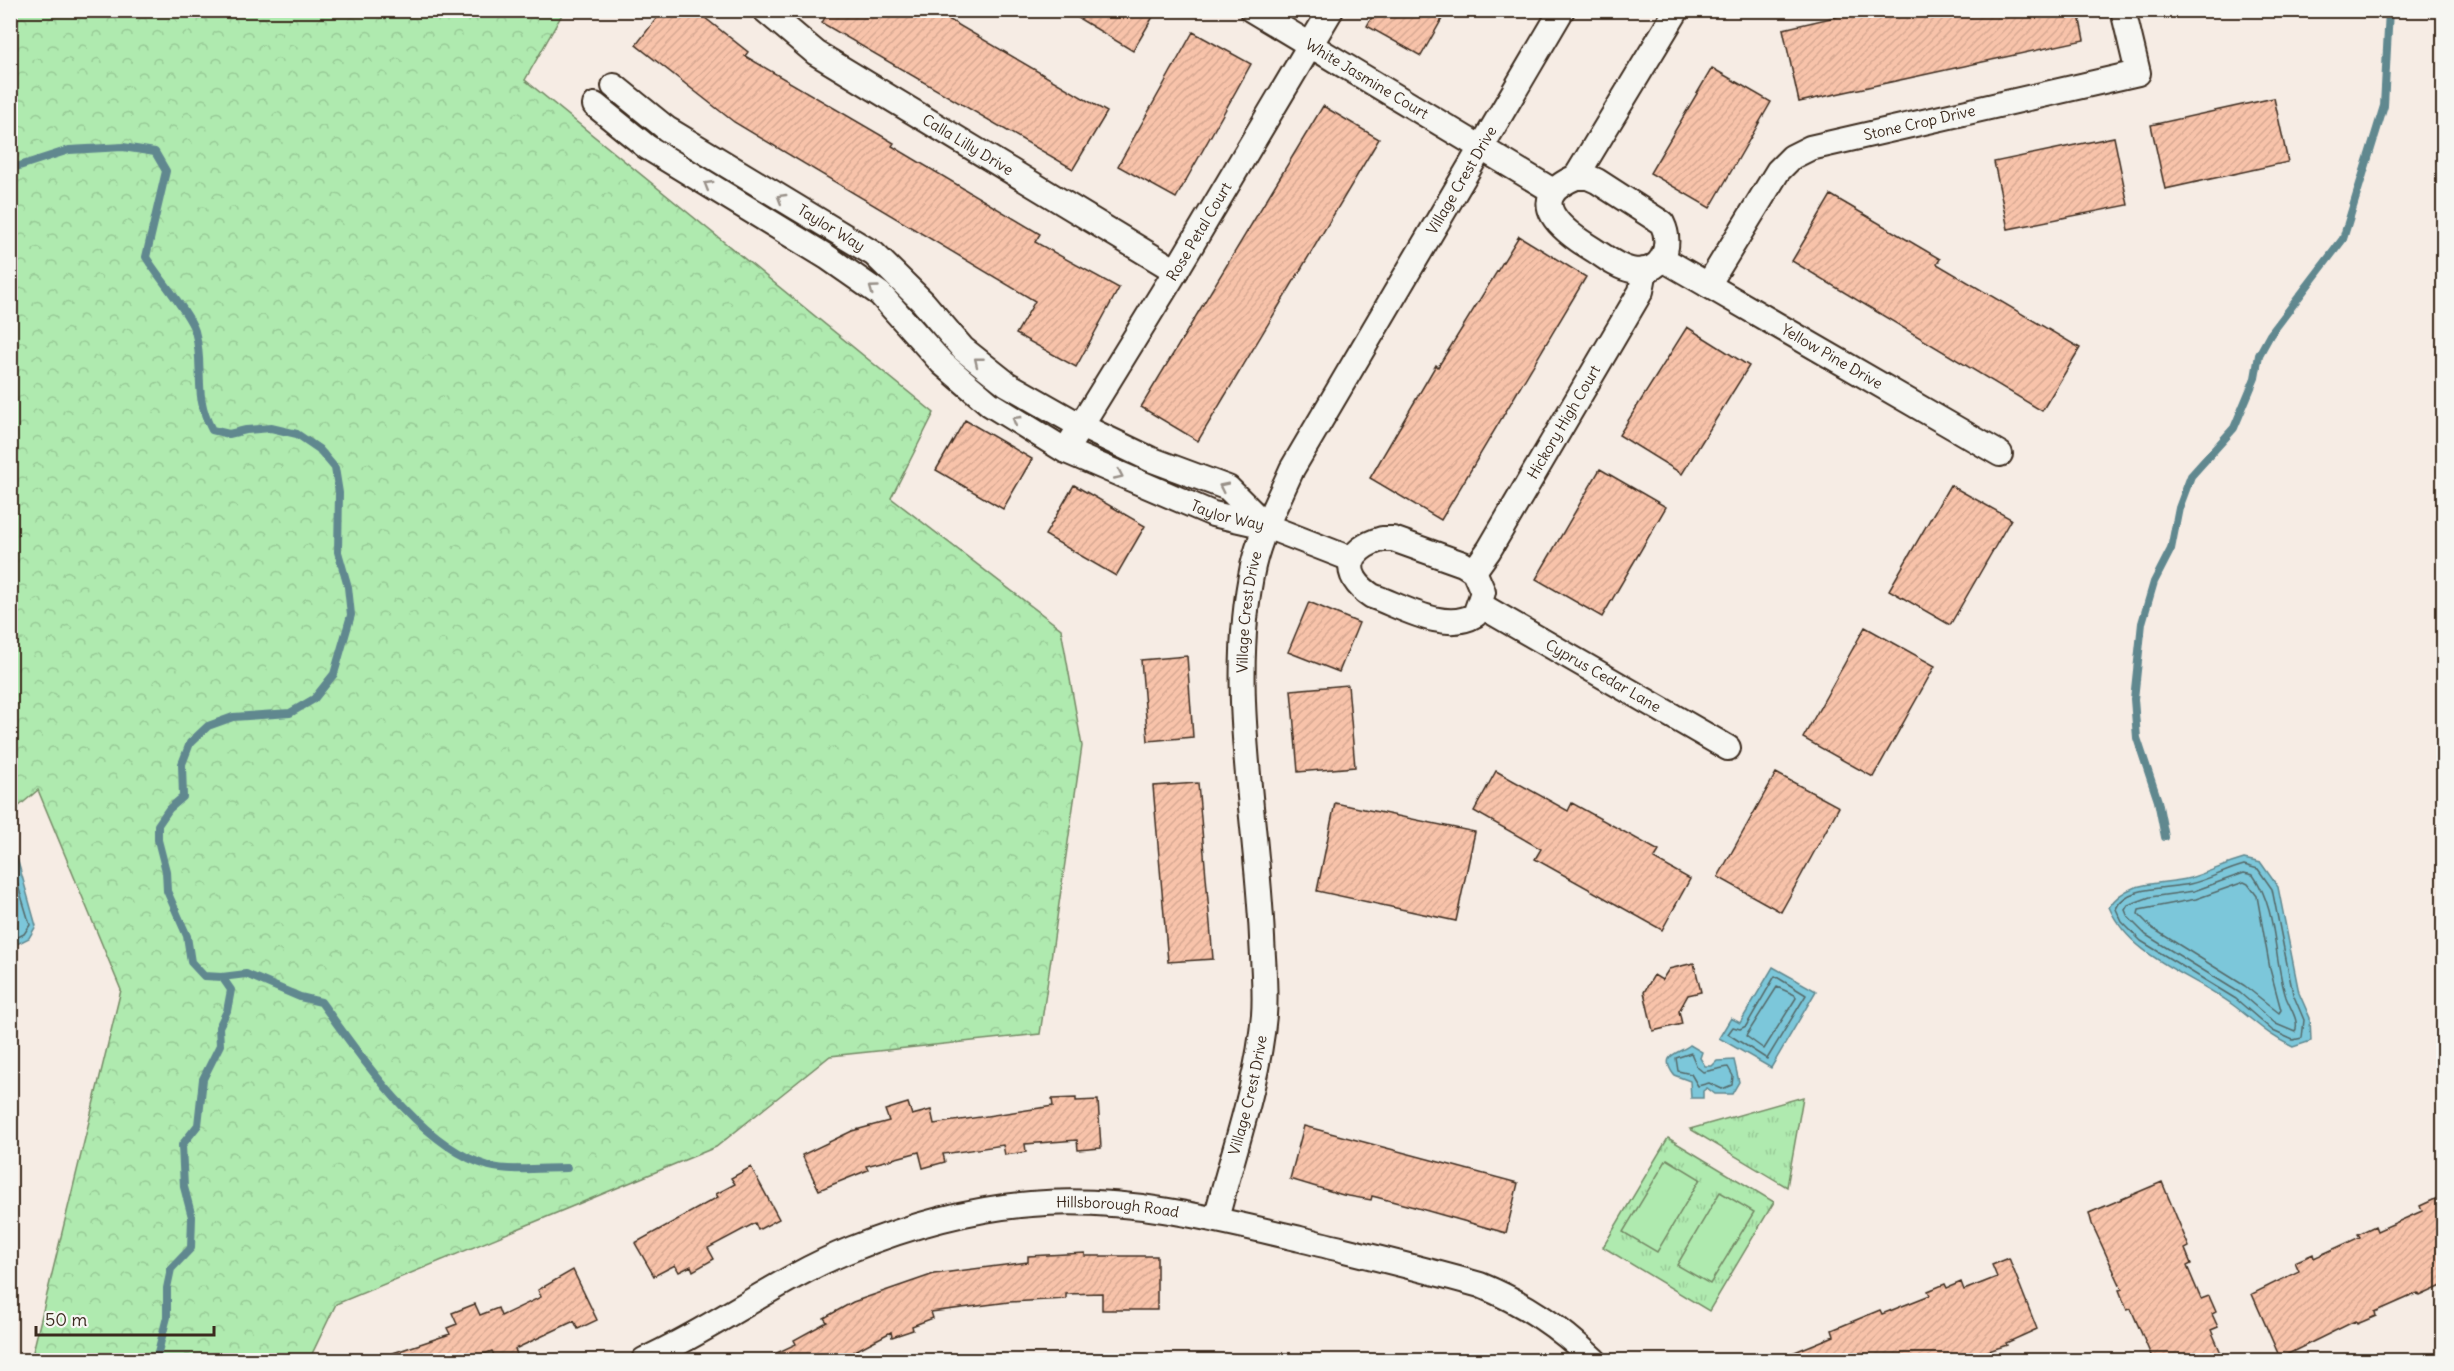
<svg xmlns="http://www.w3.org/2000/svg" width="2454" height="1371" font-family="Delius,sans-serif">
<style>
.forest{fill:url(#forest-crowns);stroke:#758a66;stroke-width:1.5}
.park{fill:url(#park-tufts);stroke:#758a66;stroke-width:1.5}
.pitch{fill:#afeaaf;stroke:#758a66;stroke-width:1.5}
.water{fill:#7bc7da;stroke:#61888f;stroke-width:1.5}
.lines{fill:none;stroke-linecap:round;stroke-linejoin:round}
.shore{stroke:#556969;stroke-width:1.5}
.stream{stroke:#61888f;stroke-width:8}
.building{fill:url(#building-hatch);stroke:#3b2a1e;stroke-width:1.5}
.minor-casing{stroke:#3b2a1e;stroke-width:28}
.minor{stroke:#f6f6f2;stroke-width:24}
.oneway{stroke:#989088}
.labels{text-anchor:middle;stroke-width:4.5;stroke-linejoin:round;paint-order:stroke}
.street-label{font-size:15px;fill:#3b2a1e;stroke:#f6f6f2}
</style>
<defs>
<pattern id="forest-crowns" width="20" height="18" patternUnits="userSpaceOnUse" patternTransform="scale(1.5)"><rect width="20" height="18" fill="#afeaaf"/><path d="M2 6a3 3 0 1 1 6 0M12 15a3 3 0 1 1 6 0" fill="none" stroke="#97c996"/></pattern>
<pattern id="park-tufts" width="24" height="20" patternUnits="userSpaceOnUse" patternTransform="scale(1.5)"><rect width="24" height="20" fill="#afeaaf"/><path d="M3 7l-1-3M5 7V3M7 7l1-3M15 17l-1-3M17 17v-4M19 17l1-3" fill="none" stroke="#97c996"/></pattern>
<pattern id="building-hatch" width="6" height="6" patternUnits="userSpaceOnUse" patternTransform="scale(1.5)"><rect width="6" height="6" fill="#f8c3aa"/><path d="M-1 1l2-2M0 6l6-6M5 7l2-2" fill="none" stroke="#d6a892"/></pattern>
</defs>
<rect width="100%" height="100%" fill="#f6ece4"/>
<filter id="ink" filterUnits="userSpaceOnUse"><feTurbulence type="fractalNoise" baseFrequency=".0167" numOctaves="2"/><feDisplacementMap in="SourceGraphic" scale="12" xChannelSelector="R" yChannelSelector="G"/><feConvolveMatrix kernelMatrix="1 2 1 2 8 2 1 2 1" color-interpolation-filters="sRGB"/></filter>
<g filter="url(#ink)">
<path class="forest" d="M 11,10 L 564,11 L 525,80 L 934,413 L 891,498 L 1061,629 L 1082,746 L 1040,1034 L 830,1056 L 716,1147 L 336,1304 L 309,1360 L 31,1360 L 121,990 L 38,790 L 11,813 Z"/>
<path class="park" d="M 1803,1097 L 1787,1187 L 1690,1129 Z
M 1668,1138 L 1774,1202 L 1709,1311 L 1603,1247 Z"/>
<path class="pitch" d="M 1667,1159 L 1700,1179 L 1657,1252 L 1623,1232 Z
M 1720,1192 L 1754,1212 L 1710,1284 L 1677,1265 Z"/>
<path class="water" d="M 13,852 L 17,858 L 36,926 L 29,938 L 11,947 L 10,853 Z
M 2244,859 L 2261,863 L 2278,887 L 2299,993 L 2310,1018 L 2311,1041 L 2293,1047 C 2267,1035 2256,1022 2233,1005 C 2191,974 2131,958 2109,907 C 2129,878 2160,886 2190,878 C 2209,872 2226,864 2244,859 Z
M 1773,967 L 1816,991 L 1771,1068 L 1719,1038 L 1731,1018 L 1740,1023 Z
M 1690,1045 L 1702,1052 L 1700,1058 L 1705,1066 L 1712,1066 L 1717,1061 L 1734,1060 L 1739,1082 L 1732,1094 L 1715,1094 L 1707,1088 L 1703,1091 L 1703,1098 L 1691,1098 L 1690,1081 L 1674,1075 C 1658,1054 1679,1054 1690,1045 Z"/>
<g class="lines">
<path class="shore" d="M 10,859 L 30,925 L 24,934 L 10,941
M 2244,865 L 2258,869 L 2272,889 L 2293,994 L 2304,1020 L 2302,1038 L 2293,1040 L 2273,1031 L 2236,999 L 2141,941 L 2122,922 L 2116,909 C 2125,885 2169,889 2190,884 C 2208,880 2225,870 2244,865 Z
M 2244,873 L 2253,875 C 2278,910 2273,957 2286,997 C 2290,1008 2300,1021 2295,1032 L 2276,1024 L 2240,993 L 2146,935 L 2128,917 L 2125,910 L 2128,905 L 2150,897 L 2194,891 Z
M 2244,882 L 2248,884 L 2257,896 L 2270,969 L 2281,1010 L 2279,1013 L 2245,986 L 2152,928 L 2138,914 L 2139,910 L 2196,899 Z
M 1775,976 L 1806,995 L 1767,1059 L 1728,1034 L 1733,1027 L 1740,1029 L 1746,1026 Z
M 1777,987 L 1795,995 L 1796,998 L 1764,1049 L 1746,1036 Z
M 1691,1053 L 1697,1067 L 1703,1072 L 1728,1067 L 1733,1076 L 1732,1085 L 1722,1089 L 1709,1083 L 1698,1086 L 1691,1074 L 1678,1071 L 1676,1058 Z"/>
<path class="stream" d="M 10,169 L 69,150 L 123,147 L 155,152 L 166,171 L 146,257 C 158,277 189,312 195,331 C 205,366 192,394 212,430 L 229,434 L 246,430 L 271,428 L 297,434 L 319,449 L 335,468 L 339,493 L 338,552 L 348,587 L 351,615 L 334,674 L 314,699 L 290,713 L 233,717 L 208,726 L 190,743 L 182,764 L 183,797 L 169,809 L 158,825 L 158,840 L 166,871 L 167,891 L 187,936 L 191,962 L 204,976 L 222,977 L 246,974 L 300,997 L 321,1002 C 361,1056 420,1147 489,1166 C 510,1172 544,1168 567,1168
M 2165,837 L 2158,801 L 2137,738 L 2134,699 L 2142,623 L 2154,582 L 2171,549 L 2179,508 L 2191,476 L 2234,428 L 2255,378 L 2259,355 L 2270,335 L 2343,239 L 2384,106 L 2389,10
M 156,1360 L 167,1317 L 167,1288 L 171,1269 L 191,1248 L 192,1217 L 184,1187 L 182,1145 L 198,1125 L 203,1079 L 220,1045 L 219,1027 L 227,1011 L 231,990 L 222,977"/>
</g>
<path class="building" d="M 663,10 L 695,10 L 748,52 L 745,56 L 894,143 L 892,146 L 1040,234 L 1035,242 L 1119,288 L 1076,367 L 1016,334 L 1035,301 L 734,122 L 636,45 Z
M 829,10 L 933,10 L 1107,112 L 1073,169 L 822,23 Z
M 1065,10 L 1157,10 L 1133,51 Z
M 1376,10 L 1447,10 L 1421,56 L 1367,26 Z
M 1865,10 L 2078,10 L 2084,40 L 1799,102 L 1783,29 Z
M 1193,32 L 1251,64 L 1176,198 L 1118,166 Z
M 1712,68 L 1771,102 L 1710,208 L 1650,173 Z
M 2274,98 L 2288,162 L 2165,189 L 2151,125 Z
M 1323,106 L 1379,139 L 1198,441 L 1141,407 Z
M 2114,137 L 2128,205 L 2008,229 L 1994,162 Z
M 1831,195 L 1940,259 L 1937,264 L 2080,348 L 2042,411 L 1792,261 Z
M 1519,236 L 1586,277 L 1441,520 L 1370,478 L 1436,365 L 1438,367 Z
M 1687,327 L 1749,366 L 1682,474 L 1619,435 Z
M 965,420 L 1032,459 L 1003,509 L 936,470 Z
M 1600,469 L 1666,507 L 1602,617 L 1536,579 Z
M 1074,485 L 1145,526 L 1116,576 L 1045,535 Z
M 1950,485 L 2011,519 L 1950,625 L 1889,590 Z
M 1309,602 L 1359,623 L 1339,672 L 1288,652 Z
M 1865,627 L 1935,666 L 1873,777 L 1803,738 Z
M 1187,656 L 1193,737 L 1148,741 L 1141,660 Z
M 1348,685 L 1355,767 L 1298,772 L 1291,690 Z
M 1496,771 L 1568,811 L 1572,803 L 1659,851 L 1654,859 L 1690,879 L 1662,930 L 1535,859 L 1541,849 L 1474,811 Z
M 1776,773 L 1839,807 L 1781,912 L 1718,877 Z
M 1198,783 L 1213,959 L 1168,962 L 1153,786 Z
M 1335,803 L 1475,832 L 1456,921 L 1317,891 Z
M 1694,963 L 1701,992 L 1688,995 L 1679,1011 L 1682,1024 L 1653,1031 L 1644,992 L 1654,975 L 1662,980 L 1669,969 Z
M 1076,1098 L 1076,1101 L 1098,1100 L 1101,1148 L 1078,1150 L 1077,1140 L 1025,1144 L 1026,1152 L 1005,1155 L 1003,1145 L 943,1154 L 945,1162 L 923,1168 L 919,1152 L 866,1166 L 868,1170 L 819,1190 L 802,1155 L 852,1131 L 889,1121 L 885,1110 L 908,1103 L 912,1115 L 931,1110 L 934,1124 L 1040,1108 L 1053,1106 L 1052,1099 Z
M 1304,1126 L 1518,1183 L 1506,1233 L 1414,1207 L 1372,1196 L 1371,1200 L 1343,1195 L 1290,1179 Z
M 751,1167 L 779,1219 L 758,1230 L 755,1223 L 708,1248 L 714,1259 L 693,1271 L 691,1266 L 679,1272 L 675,1265 L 654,1276 L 635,1243 L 718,1197 L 716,1194 L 735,1184 L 731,1178 Z
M 2162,1182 L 2189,1247 L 2185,1249 L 2191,1264 L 2187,1266 L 2201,1299 L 2209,1296 L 2216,1312 L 2212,1314 L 2218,1327 L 2211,1330 L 2224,1360 L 2153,1360 L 2131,1309 L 2127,1310 L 2119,1290 L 2122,1289 L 2092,1224 L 2089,1213 Z
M 2444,1195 L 2444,1285 L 2420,1296 L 2418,1293 L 2375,1312 L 2376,1316 L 2357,1324 L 2355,1321 L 2280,1358 L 2252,1294 L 2299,1271 L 2295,1262 L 2313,1254 L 2314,1258 L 2360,1237 L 2358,1234 L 2375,1226 L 2377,1231 L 2422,1211 L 2420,1206 Z
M 1085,1253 L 1085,1256 L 1157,1256 L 1157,1310 L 1102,1310 L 1102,1293 L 1066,1294 L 1066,1299 L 1009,1302 L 931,1312 L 933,1318 L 912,1326 L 913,1330 L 892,1337 L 891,1332 L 838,1360 L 762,1360 L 796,1344 L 794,1340 L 827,1322 L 824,1318 L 853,1302 L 934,1274 L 1028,1262 L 1028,1256 Z
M 2009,1258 L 2037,1329 L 2006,1343 L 2007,1345 L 1961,1360 L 1775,1360 L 1834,1336 L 1832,1330 L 1880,1310 L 1882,1314 L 1930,1295 L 1928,1291 L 1945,1284 L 1947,1288 L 1961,1282 L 1964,1290 L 1997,1277 L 1992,1265 Z
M 573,1270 L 597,1320 L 578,1329 L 574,1321 L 515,1349 L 519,1360 L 496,1360 L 492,1351 L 469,1360 L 382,1360 L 381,1357 L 450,1334 L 447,1328 L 457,1324 L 452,1313 L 475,1304 L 480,1315 L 498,1308 L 501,1316 L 541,1297 L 538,1290 Z"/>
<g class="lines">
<g class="minor-casing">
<g id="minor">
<path id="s1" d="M 765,10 L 816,53 L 1176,271"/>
<path id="s2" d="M 1252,10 L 1553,191"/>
<path id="s3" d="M 614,86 L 667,129 L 874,254 L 923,302 L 963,349 L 1007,384 L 1081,426 L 1150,459 L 1228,488 L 1266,526"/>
<path id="s4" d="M 595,105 L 647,147 L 827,257 L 880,294 L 942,363 L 990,404 L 1066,451 L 1213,514 L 1266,526 L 1351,559"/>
<path d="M 1576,177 L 1588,177 L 1597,181 L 1662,223 C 1674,247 1661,276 1631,270 C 1617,267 1605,257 1594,250 C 1564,232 1521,200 1576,177 Z"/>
<path d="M 1576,177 L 1677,10"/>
<path id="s5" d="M 1663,259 L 2000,454"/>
<path id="s6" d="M 1708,285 L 1778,171 L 1792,157 L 1810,148 L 2138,73 L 2123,10"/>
<path id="s7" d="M 1072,440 L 1176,271 L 1331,10"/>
<path d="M 1382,539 L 1393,539 L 1463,564 L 1474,571 L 1483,592 L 1475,615 C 1445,633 1403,607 1372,596 C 1340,575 1346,549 1382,539 Z"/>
<path id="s8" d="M 1474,571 L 1489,550 L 1641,291 L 1645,270"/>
<path id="s9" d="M 1480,605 L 1728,748"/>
<path id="s10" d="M 1216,1219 C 1233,1152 1258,1084 1264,1015 C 1266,990 1263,963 1262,938 C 1257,815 1227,688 1253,566 C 1261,532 1278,501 1292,469 L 1562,10"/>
<path id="s11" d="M 644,1360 C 715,1328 779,1278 852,1249 C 909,1226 970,1209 1031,1204 C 1122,1196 1212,1218 1300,1239 C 1360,1254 1420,1268 1480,1285 C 1526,1304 1558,1326 1594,1360"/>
</g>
</g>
<use href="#minor" class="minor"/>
</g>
<defs><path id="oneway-chevron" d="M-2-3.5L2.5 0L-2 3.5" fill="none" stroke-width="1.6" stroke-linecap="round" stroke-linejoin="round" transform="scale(1.5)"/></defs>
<g class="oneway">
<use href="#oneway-chevron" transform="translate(708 185) rotate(-149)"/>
<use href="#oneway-chevron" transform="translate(781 198) rotate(-149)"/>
<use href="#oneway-chevron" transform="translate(873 289) rotate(-144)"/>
<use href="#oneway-chevron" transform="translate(978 361) rotate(-141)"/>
<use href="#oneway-chevron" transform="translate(1016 420) rotate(-149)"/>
<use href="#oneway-chevron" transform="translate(1119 475) rotate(25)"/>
<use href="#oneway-chevron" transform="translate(1223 487) rotate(-154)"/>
</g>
</g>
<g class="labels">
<g class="street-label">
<text dy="5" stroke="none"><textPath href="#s2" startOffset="134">White Jasmine Court</textPath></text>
<text dy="5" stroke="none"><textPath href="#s6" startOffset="286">Stone Crop Drive</textPath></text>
<text dy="5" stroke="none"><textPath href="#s1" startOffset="244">Calla Lilly Drive</textPath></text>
<text dy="5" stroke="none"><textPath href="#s10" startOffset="1100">Village Crest Drive</textPath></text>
<text dy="5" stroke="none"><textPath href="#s3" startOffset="260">Taylor Way</textPath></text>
<text dy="5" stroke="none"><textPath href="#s7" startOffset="244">Rose Petal Court</textPath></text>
<text dy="5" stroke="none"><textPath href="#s5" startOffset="195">Yellow Pine Drive</textPath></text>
<text dy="5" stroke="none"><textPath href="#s8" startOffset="174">Hickory High Court</textPath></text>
<text dy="5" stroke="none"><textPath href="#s4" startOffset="762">Taylor Way</textPath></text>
<text dy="5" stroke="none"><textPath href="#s10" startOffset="614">Village Crest Drive</textPath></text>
<text dy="5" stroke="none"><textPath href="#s9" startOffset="142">Cyprus Cedar Lane</textPath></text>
<text dy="5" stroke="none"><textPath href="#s10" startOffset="128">Village Crest Drive</textPath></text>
<text dy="5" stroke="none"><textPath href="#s11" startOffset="508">Hillsborough Road</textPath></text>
</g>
</g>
<rect width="2454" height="1371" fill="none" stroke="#f6f6f2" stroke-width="36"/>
<rect x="18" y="18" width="2418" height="1335" fill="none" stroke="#3b2a1e" stroke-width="2" filter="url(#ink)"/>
<path d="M36 1326v9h178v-9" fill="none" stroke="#3b2a1e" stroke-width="3"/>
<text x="45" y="1326" font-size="18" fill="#3b2a1e" stroke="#f6f6f2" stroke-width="4.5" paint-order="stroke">50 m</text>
</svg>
